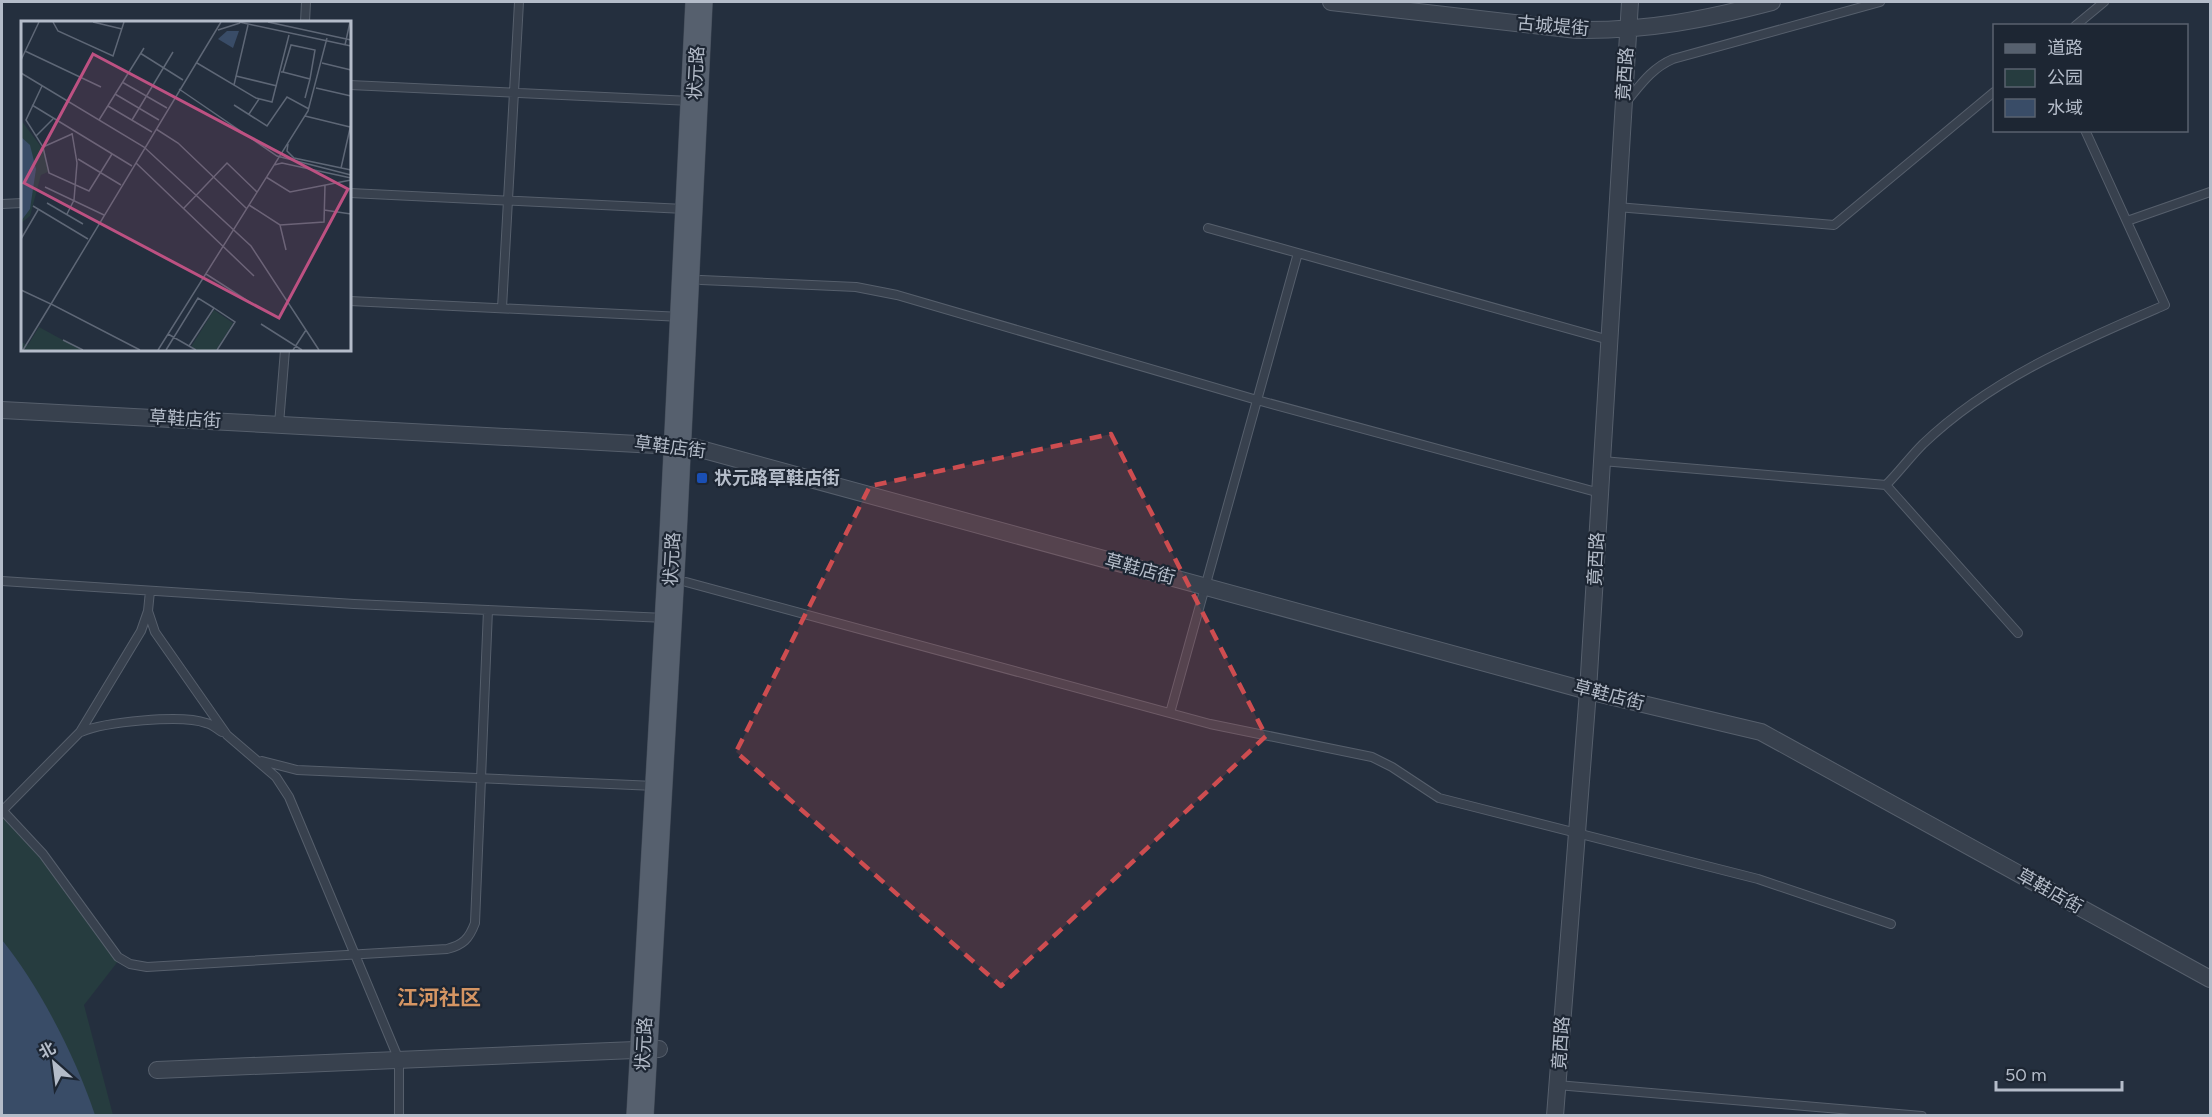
<svg xmlns="http://www.w3.org/2000/svg" width="2212" height="1117" font-family="Figtree,'Noto Sans SC',sans-serif">
<style>
.green{fill:#263c3f}
.water{fill:#394c67}
.lines{fill:none;stroke-linecap:round;stroke-linejoin:round}
.service-casing{stroke:#565f6c;stroke-width:10}
.minor-casing{stroke:#565f6c;stroke-width:18}
.primary-casing{stroke:#414a57;stroke-width:28}
.service{stroke:#38414e;stroke-width:8}
.minor{stroke:#38414e;stroke-width:16}
.primary{stroke:#56606e;stroke-width:27}
.marked{fill:#ce4d50;fill-opacity:0.2;stroke:#ce4d50;stroke-width:4.5;stroke-dasharray:12 8;stroke-linejoin:round}
.transit-dot{fill:#1a4fb4;stroke:#1d2633;stroke-width:2}
.labels{text-anchor:middle;stroke-width:4.5;stroke-linejoin:round;paint-order:stroke}
.street-label{font-size:18px;fill:#b4bcc9;stroke:#1d2633}
.poi-label{font-size:18px;font-weight:bold;fill:#b4bcc9;stroke:#1d2633;text-anchor:start}
.quarter-label{font-size:21px;font-weight:bold;fill:#d59563;stroke:#1d2633}
.inset-road{fill:none;stroke:#5e6776;stroke-width:1.5}
.view{fill:#bd5182;fill-opacity:0.15;stroke:#bd5182;stroke-width:3}
.inset-edge{fill:none;stroke:#b4bcc9;stroke-width:3}
</style>
<rect width="100%" height="100%" fill="#242f3e"/>
<path class="green" d="M 2,818 L 29,836 L 119,960 L 84,1005 L 113,1115 L 2,1115 Z"/>
<path class="water" d="M 2,940 C 40,987 76,1058 95,1115 L 2,1115 Z"/>
<g class="lines">
<g class="service-casing">
<path id="service" d="M 305,22 L 306,2
M 2075,26 L 2104,2
M 350,85 L 691,101
M 1627,101 C 1641,84 1652,68 1673,59 L 1880,2
M 350,193 L 685,209
M 2,204 L 22,203
M 1617,207 L 1834,225 L 1994,92
M 2127,221 L 2210,192
M 1208,228 L 1298,253
M 701,280 L 856,287 L 897,295 L 1257,400 L 1600,493
M 350,301 L 682,317
M 502,308 L 519,2
M 279,424 L 285,350
M 1602,461 L 1886,485 C 1899,472 1910,457 1923,444 C 1992,378 2079,342 2165,305 L 2085,130
M 1886,485 L 2018,633
M 2,581 L 354,604 L 666,618
M 686,582 L 1210,724 L 1372,757 L 1392,767 L 1439,798 L 1758,879 L 1891,924
M 148,611 L 155,632 L 227,735 L 276,777 L 289,797 L 399,1060 L 399,1116
M 1170,713 L 1298,253 L 1609,340
M 81,732 C 104,722 182,714 206,723 C 212,724 217,729 222,732
M 262,761 L 297,770 L 655,786
M 2,810 L 43,854 L 118,957 L 130,964 L 147,967 L 447,949 C 463,945 469,939 475,923 L 488,610
M 2,811 L 80,732 L 141,631 L 148,611 L 150,591
M 1557,1085 L 1922,1116"/>
</g>
<g class="minor-casing">
<path id="minor" d="M 1331,2 L 1577,30 C 1648,31 1703,20 1772,2
M 2,410 L 693,447 L 1588,691 L 1761,732 L 2210,979
M 157,1070 L 659,1049
M 1555,1116 L 1588,691 L 1630,2"/>
</g>
<g class="primary-casing">
<path id="primary" d="M 640,1116 L 673,536 L 699,2"/>
</g>
<use href="#service" class="service"/>
<use href="#minor" class="minor"/>
<use href="#primary" class="primary"/>
</g>
<path class="marked" d="M 1111,434 L 1266,736 L 1001,986 L 736,752 L 870,486 Z"/>
<rect class="transit-dot" x="696" y="472" width="12" height="12" rx="3"/>
<g class="labels">
<g class="street-label">
<text transform="translate(1553 26) rotate(5)" y="6">古城堤街</text>
<text transform="translate(696 73) rotate(-87)" y="6">状元路</text>
<text transform="translate(1625 74) rotate(-86)" y="6">竟西路</text>
<text transform="translate(185 419) rotate(3)" y="6">草鞋店街</text>
<text transform="translate(670 447) rotate(7)" y="6">草鞋店街</text>
<text transform="translate(672 559) rotate(-87)" y="6">状元路</text>
<text transform="translate(1596 559) rotate(-87)" y="6">竟西路</text>
<text transform="translate(1140 569) rotate(15)" y="6">草鞋店街</text>
<text transform="translate(1609 695) rotate(14)" y="6">草鞋店街</text>
<text transform="translate(2050 891) rotate(29)" y="6">草鞋店街</text>
<text transform="translate(1561 1043) rotate(-86)" y="6">竟西路</text>
<text transform="translate(644 1044) rotate(-87)" y="6">状元路</text>
</g>
<g class="poi-label">
<text x="714" y="484">状元路草鞋店街</text>
</g>
<g class="quarter-label">
<text x="439" y="1005">江河社区</text>
</g>
</g>
<g transform="translate(21 21)">
<rect width="330" height="330" fill="#242f3e"/>
<path d="M 0,99 L 24,131 L 27,151 L 20,154 L 9,195 L 0,202 ZM 193,289 L 212,302 L 195,329 L 176,329 L 170,326 ZM 18,306 L 60,329 L 0,329 L 0,321 L 7,324 Z" fill="#263c3f"/>
<path d="M 206,10 L 218,10 L 212,27 L 197,18 ZM 0,116 L 9,124 L 15,148 L 9,188 L 0,200 Z" fill="#394c67"/>
<path class="inset-road" d="M 32,1 L 37,10 L 92,35 L 103,1M 72,1 L 101,8M 218,1 L 330,25M 247,1 L 330,19M 197,9 L 219,2M 324,24 L 329,1M 4,30 L 80,66M 119,32 L 162,59M 0,39 L 18,1M 176,42 L 235,77 L 251,81 L 268,14M 301,42 L 330,49M 260,51 L 262,51 L 289,58 L 294,29 L 270,24 L 262,51M 0,52 L 123,126 L 230,225 L 298,329M 215,55 L 256,65M 101,61 L 146,87M 213,64 L 227,4M 21,65 L 5,99 L 22,126 L 28,152 L 68,170 L 91,133M 295,67 L 330,75M 158,68 L 256,135 L 330,154M 94,73 L 138,99M 284,77 L 289,58M 11,84 L 111,145M 213,84 L 246,105 L 266,76 L 288,88M 87,85 L 131,111M 228,93 L 238,78M 284,95 L 329,106M 78,99 L 123,27M 111,99 L 152,31M 135,108 L 157,122 L 226,188M 15,115 L 32,98M 267,123 L 266,130 L 273,137 L 330,149M 22,126 L 51,113M 57,138 L 100,164M 115,142 L 233,255M 253,144 L 261,142 L 330,157M 320,147 L 330,103M 245,156 L 269,171 L 330,159M 24,166 L 83,194M 26,182 L 62,203M 228,184 L 259,204 L 303,201 L 304,164M 12,185 L 67,218M 163,187 L 206,142 L 236,171M 303,189 L 330,193M 46,193 L 53,179 L 56,142 L 51,112M 259,204 L 265,229M 0,218 L 17,189M 185,253 L 238,287M 0,269 L 30,283 L 2,329M 240,303 L 281,329M 147,313 L 175,329M 42,319 L 62,329M 168,325 L 193,287 L 214,301 L 196,329M 119,329 L 30,283 L 200,1M 137,329 L 287,90 L 306,17M 145,329 L 177,277 L 193,287M 272,329 L 285,309"/>
<path class="view" d="M 72,33 L 327,168 L 258,297 L 3,162 Z"/>
<rect width="330" height="330" class="inset-edge"/>
</g>
<rect width="2212" height="1117" fill="none" stroke="#b4bcc9" stroke-width="6"/>
<rect x="1993" y="24" width="195" height="108" fill="#1d2633" stroke="#59626f" stroke-width="1.5"/>
<rect x="2005" y="44" width="30" height="9" fill="#56606e" stroke="#59626f" stroke-width="1.5"/>
<text x="2047" y="54" font-size="18" fill="#b4bcc9">道路</text>
<rect x="2005" y="69" width="30" height="18" fill="#263c3f" stroke="#59626f" stroke-width="1.5"/>
<text x="2047" y="84" font-size="18" fill="#b4bcc9">公园</text>
<rect x="2005" y="99" width="30" height="18" fill="#394c67" stroke="#59626f" stroke-width="1.5"/>
<text x="2047" y="114" font-size="18" fill="#b4bcc9">水域</text>
<g transform="translate(54 1063) rotate(332)" stroke="#1d2633" stroke-width="4.5" paint-order="stroke">
<path d="M0-4.5L10 22L0 15L-10 22Z" fill="#b4bcc9"/>
<text y="-9" font-size="16" font-weight="bold" text-anchor="middle" fill="#b4bcc9">北</text>
</g>
<path d="M1996 1081v9h126v-9" fill="none" stroke="#b4bcc9" stroke-width="3"/>
<text x="2005" y="1081" font-size="18" fill="#b4bcc9" stroke="#1d2633" stroke-width="4.5" paint-order="stroke">50 m</text>
</svg>
